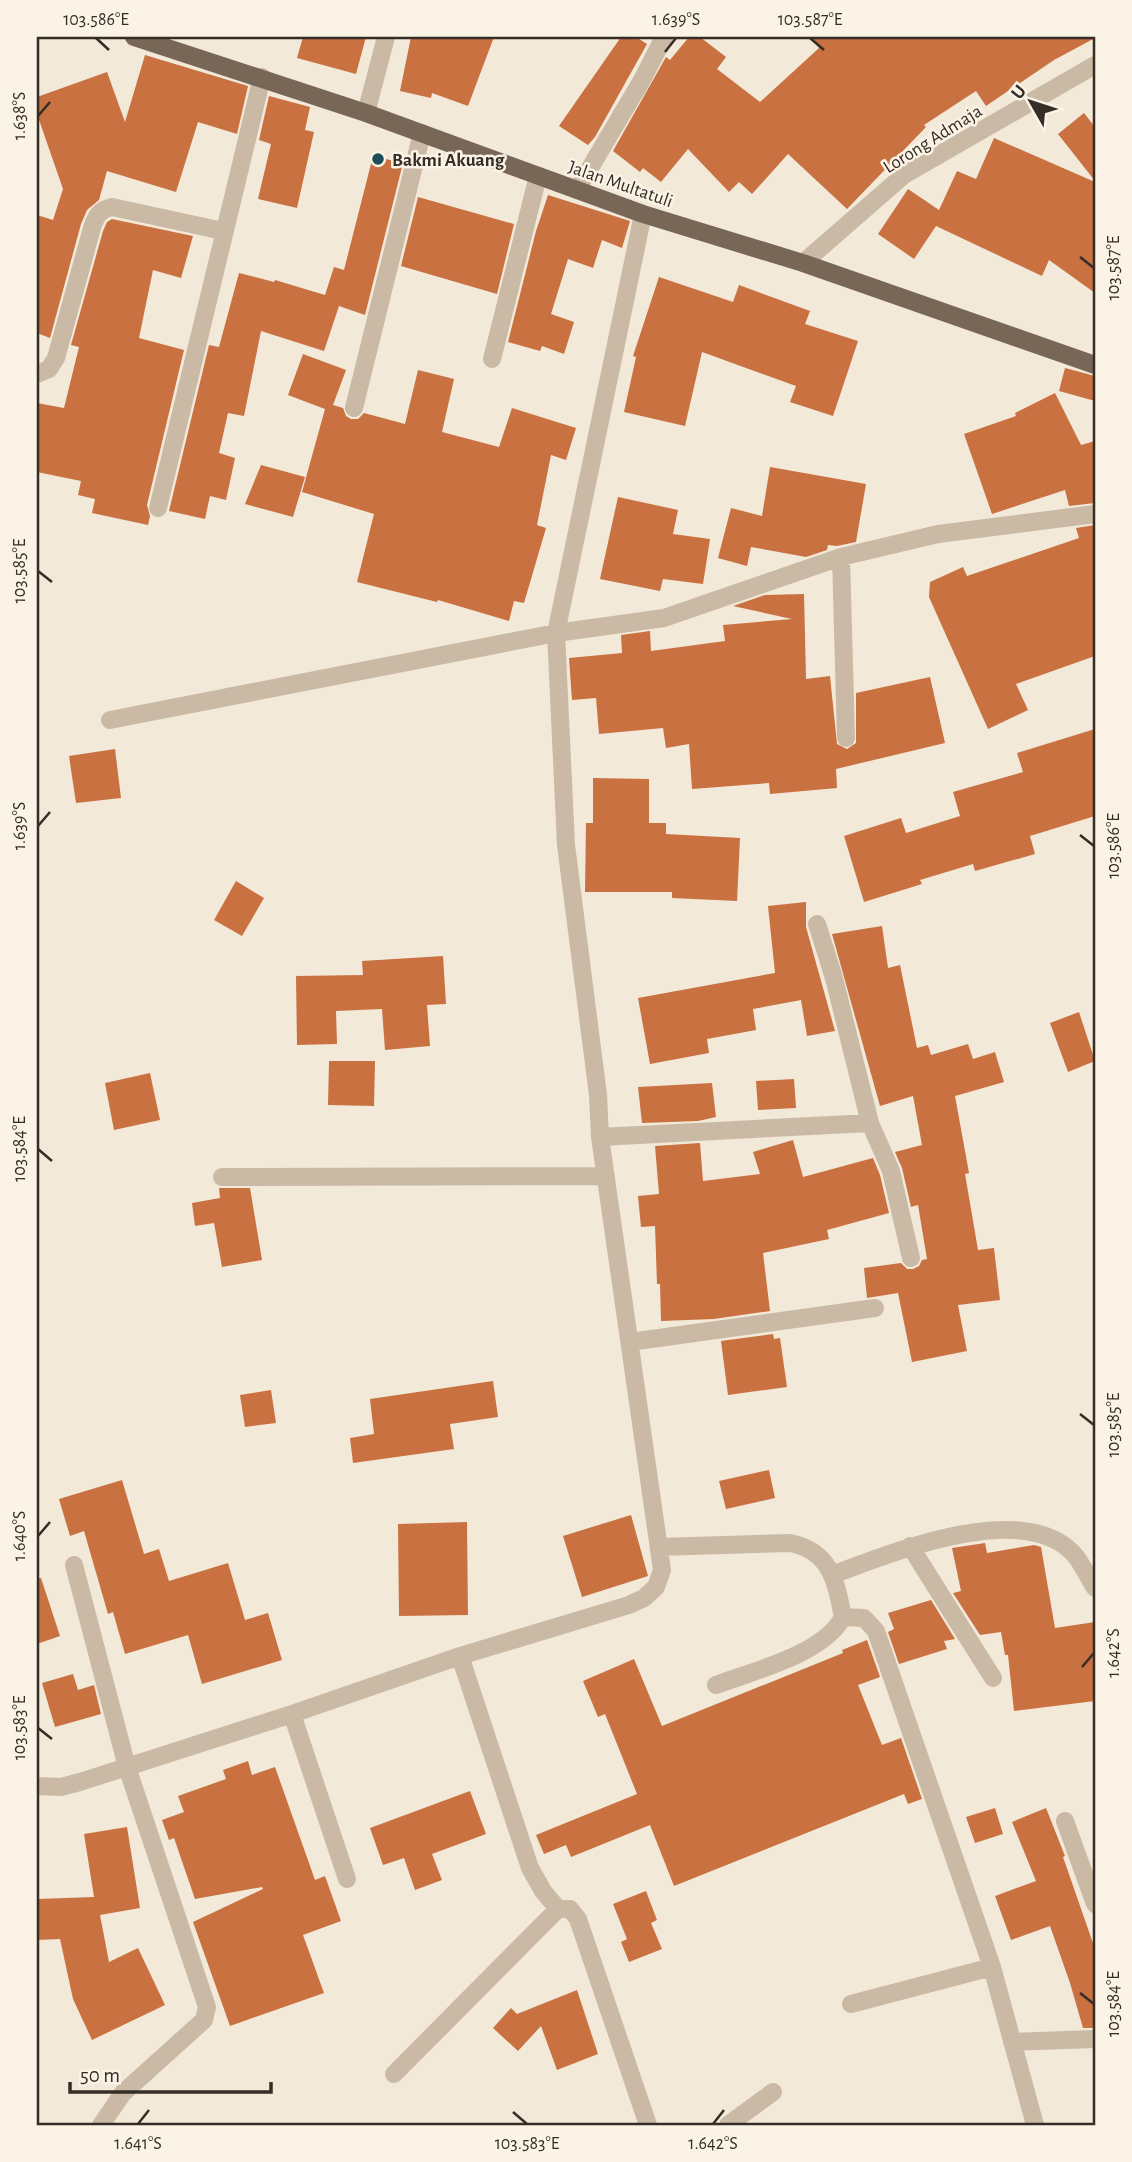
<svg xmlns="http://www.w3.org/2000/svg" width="1132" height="2162" font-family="'Alegreya Sans',sans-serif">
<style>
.building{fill:#c97140}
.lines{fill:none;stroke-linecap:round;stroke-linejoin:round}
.minor{stroke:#cabaa5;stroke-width:18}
.major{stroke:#786657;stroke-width:18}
.ticks{fill:none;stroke:#362d26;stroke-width:2.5}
.poi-dot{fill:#1b4d58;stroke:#faf3e6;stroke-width:2.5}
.labels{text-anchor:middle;stroke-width:5;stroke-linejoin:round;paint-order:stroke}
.street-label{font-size:19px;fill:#362d26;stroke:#faf3e6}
.poi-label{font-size:19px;font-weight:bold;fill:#362d26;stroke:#faf3e6;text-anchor:start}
.neatline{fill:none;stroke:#362d26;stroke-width:2.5}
.ticks-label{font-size:18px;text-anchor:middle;fill:#362d26}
</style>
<rect width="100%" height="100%" fill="#f2e9d9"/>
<path class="building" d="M 303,37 L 366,37 L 356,74 L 297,58 Z
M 411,37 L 494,37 L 468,106 L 432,93 L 431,98 L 400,91 Z
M 621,37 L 636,37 L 647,44 L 595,137 L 588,145 L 559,126 Z
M 689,37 L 700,37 L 726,57 L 717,69 L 760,102 L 819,48 L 811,37 L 1095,38 L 1054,60 L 986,106 L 976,91 L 924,125 L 926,127 L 847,209 L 788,154 L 752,194 L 739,182 L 729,192 L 688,149 L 661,182 L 643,168 L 640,172 L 613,151 L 666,57 L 670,60 Z
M 145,55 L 248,86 L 237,134 L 198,122 L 176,192 L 107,171 L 99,200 L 87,210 L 81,224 L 50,338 L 37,333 L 37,215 L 53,220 L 63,189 L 37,114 L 37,97 L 107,72 L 125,122 Z
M 269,96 L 310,107 L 305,130 L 314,132 L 297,208 L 258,199 L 271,144 L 259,140 Z
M 1084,113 L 1095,127 L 1095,181 L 1058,134 Z
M 994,138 L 1095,182 L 1095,293 L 1049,260 L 1042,276 L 936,226 L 914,259 L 878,234 L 908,189 L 939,210 L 957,171 L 976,179 Z
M 373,156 L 403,163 L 365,315 L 339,306 L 324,351 L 261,331 L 244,416 L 228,413 L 219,453 L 235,458 L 226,500 L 210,496 L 205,519 L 169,511 L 209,345 L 219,347 L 239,273 L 274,282 L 275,280 L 325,295 L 334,267 L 344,270 Z
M 548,195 L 630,221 L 622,248 L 602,240 L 593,268 L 568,259 L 551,314 L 574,322 L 564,354 L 542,346 L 540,351 L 508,342 L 536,231 Z
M 418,197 L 514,224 L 497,294 L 401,266 Z
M 112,219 L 193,236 L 181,278 L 153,270 L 139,338 L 184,350 L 147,505 L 150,516 L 148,525 L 92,513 L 95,499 L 78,495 L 81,481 L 37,472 L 37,403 L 64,408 L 79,347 L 71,345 L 103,231 L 107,222 Z
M 659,277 L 733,302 L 739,285 L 810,311 L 805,324 L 858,341 L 833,416 L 790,402 L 796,386 L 702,352 L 685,426 L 624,412 L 636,357 L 633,356 Z
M 303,354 L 346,370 L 333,405 L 343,408 L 346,416 L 351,419 L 358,419 L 364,413 L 405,424 L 418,370 L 454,379 L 442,432 L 499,447 L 512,408 L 576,428 L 566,460 L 551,455 L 537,525 L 546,528 L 524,603 L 514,601 L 509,621 L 438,600 L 437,602 L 357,582 L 374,514 L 302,492 L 325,409 L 288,395 Z
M 1065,368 L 1095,376 L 1095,401 L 1059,391 Z
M 1055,393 L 1081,445 L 1095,441 L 1095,503 L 1069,506 L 1065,490 L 992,514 L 964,434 L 1016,416 L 1015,413 Z
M 261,465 L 305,477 L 293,517 L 245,504 Z
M 770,467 L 866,484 L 856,542 L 837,546 L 828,545 L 827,550 L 806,557 L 751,547 L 747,566 L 718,558 L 731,508 L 762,516 Z
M 618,497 L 678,510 L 673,534 L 710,539 L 703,584 L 663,579 L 660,591 L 600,579 Z
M 1095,525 L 1095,656 L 1016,684 L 1028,710 L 988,729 L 929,597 L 930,582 L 963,567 L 967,576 L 1079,538 L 1076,528 Z
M 804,594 L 806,679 L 830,676 L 837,744 L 847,749 L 856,743 L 856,693 L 930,677 L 945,743 L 836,769 L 837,788 L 770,794 L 769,783 L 692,789 L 689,744 L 666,748 L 663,728 L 599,734 L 596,698 L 572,700 L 569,658 L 622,653 L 621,635 L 650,631 L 651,651 L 725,641 L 723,625 L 792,619 L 733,606 L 765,595 Z
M 1095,729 L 1095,816 L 1030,836 L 1035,854 L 975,871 L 973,864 L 920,880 L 922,884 L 864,902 L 844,836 L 901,818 L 906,833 L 960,816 L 953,792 L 1023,772 L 1017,753 Z
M 115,749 L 121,798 L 76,803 L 69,756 Z
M 593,778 L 649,779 L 649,823 L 666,823 L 666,834 L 740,838 L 737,901 L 672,898 L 672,892 L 585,892 L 586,823 L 593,823 Z
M 236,881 L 264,898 L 242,936 L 214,920 Z
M 806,902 L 806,927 L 835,1031 L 807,1036 L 801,1000 L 753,1009 L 756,1030 L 707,1039 L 709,1053 L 650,1064 L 638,998 L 775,973 L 768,906 Z
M 882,926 L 888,968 L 900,965 L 917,1048 L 928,1045 L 931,1055 L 968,1044 L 973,1059 L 995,1052 L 1004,1082 L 955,1096 L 969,1173 L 965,1174 L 978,1250 L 994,1248 L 1000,1300 L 958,1305 L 967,1351 L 912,1362 L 898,1293 L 867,1298 L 864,1268 L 901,1263 L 907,1269 L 913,1269 L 919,1266 L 922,1260 L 927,1259 L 918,1205 L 911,1207 L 902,1168 L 895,1152 L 922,1145 L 913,1096 L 880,1106 L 832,934 Z
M 443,956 L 446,1004 L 427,1005 L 430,1046 L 385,1050 L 382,1009 L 336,1011 L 337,1044 L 297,1045 L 296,976 L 363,975 L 362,961 Z
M 1079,1012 L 1095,1061 L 1068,1072 L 1050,1023 Z
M 329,1061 L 375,1061 L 374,1106 L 328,1105 Z
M 150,1073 L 160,1120 L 114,1130 L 105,1083 Z
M 794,1079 L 796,1108 L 758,1110 L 756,1081 Z
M 712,1083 L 716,1117 L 698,1121 L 642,1123 L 638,1087 Z
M 793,1140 L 803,1177 L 873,1158 L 880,1175 L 889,1213 L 827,1230 L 829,1239 L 763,1253 L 770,1311 L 714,1319 L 661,1321 L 660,1284 L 657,1284 L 655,1226 L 641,1227 L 638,1196 L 659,1194 L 655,1146 L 700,1143 L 703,1181 L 760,1174 L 753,1152 Z
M 219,1188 L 250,1188 L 262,1260 L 222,1267 L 214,1223 L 195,1226 L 192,1203 L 220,1198 Z
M 773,1334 L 774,1339 L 780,1338 L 787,1387 L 728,1395 L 721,1341 Z
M 493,1381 L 498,1417 L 450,1424 L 454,1449 L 353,1463 L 350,1438 L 374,1434 L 370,1399 Z
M 271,1390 L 276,1423 L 245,1427 L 240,1395 Z
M 769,1470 L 775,1498 L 726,1509 L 719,1481 Z
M 122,1480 L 144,1554 L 159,1549 L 169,1581 L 228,1563 L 245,1620 L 268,1613 L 282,1660 L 202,1684 L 188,1635 L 125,1654 L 113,1612 L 108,1614 L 84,1531 L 70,1536 L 59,1499 Z
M 631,1515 L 648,1576 L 582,1597 L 563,1536 Z
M 467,1522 L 468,1615 L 399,1616 L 398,1524 Z
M 985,1543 L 987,1553 L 1034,1545 L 1041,1547 L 1055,1628 L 1095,1622 L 1095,1701 L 1014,1711 L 1008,1655 L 1005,1655 L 1001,1632 L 980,1635 L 953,1593 L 961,1591 L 952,1548 Z
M 37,1578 L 41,1578 L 60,1636 L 37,1644 Z
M 931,1600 L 955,1639 L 944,1641 L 947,1649 L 899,1664 L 888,1632 L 894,1629 L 888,1613 Z
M 867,1640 L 880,1677 L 858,1685 L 882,1745 L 901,1738 L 922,1799 L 908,1804 L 904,1794 L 674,1886 L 650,1825 L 571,1857 L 566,1845 L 544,1854 L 536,1835 L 637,1794 L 605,1714 L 598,1717 L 583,1681 L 634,1659 L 662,1726 L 843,1653 L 842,1650 Z
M 73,1674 L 78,1690 L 94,1685 L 101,1714 L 55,1727 L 42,1683 Z
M 248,1761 L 252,1775 L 275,1767 L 315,1880 L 325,1876 L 341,1921 L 303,1935 L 324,1993 L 230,2026 L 193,1922 L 263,1889 L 262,1887 L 195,1899 L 174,1838 L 169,1840 L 162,1820 L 184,1812 L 178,1796 L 226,1779 L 223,1770 Z
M 470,1791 L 486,1834 L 432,1854 L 442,1880 L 415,1890 L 404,1858 L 383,1865 L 370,1828 Z
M 995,1808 L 1003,1834 L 975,1843 L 966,1817 Z
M 1046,1808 L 1065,1856 L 1063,1857 L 1095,1949 L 1095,2028 L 1083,2028 L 1070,1983 L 1050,1926 L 1011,1940 L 995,1896 L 1036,1881 L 1012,1822 Z
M 127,1827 L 140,1908 L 100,1915 L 109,1962 L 138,1948 L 165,2005 L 92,2040 L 73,1999 L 60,1939 L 37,1940 L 37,1899 L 94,1897 L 84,1834 Z
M 646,1891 L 657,1920 L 651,1923 L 662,1949 L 629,1962 L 621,1942 L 627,1939 L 613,1904 Z
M 577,1990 L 598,2054 L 557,2070 L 541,2026 L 518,2051 L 493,2028 L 511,2008 L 517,2014 Z"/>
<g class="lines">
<path class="minor" d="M 366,113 L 386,37
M 577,190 L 642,80 L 664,37
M 803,263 L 904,175 L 1095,65
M 492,359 L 538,176
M 37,374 L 49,369 L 56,358 L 92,228 C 96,216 99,210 112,207 L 223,231
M 354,408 L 422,133
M 158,508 L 262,77
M 841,557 L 846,738
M 110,720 L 556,633 L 664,618 L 841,557 L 938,534 L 1095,514
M 817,924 L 834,978 L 870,1123 L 891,1171 L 911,1258
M 600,1137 L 870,1123
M 222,1177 L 606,1176
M 630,1342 L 875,1308
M 910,1546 L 993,1678
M 659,1547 L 790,1543 C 831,1551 836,1582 843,1617 C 824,1654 753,1671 716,1685
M 74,1565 L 127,1767 L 207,2007 L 204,2020 L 123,2093 L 101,2125
M 832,1575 C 891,1553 1020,1500 1072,1552 C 1081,1561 1088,1577 1095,1588
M 843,1617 L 864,1618 L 876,1631 L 992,1967 L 1035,2125
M 460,1656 L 530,1868 L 543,1891 L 558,1909
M 292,1714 L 347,1879
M 37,1786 L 61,1787 L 80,1782 L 292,1714 L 460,1656 L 629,1605 L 644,1598 L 656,1587 L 662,1570 L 600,1137 L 598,1095 L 566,845 L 556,633 L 643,214
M 1065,1821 L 1095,1904
M 851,2004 L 992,1967
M 1012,2042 L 1095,2039
M 394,2074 L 558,1909 L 570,1909 L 578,1919 L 648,2125
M 728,2125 L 773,2092"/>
<path class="major" d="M 134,37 L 366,113 L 643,214 L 803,263 L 1095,365"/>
</g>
<path class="ticks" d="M 96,38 L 109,50M 810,38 L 824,50M 665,52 L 676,38M 38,116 L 50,102M 1080,257 L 1094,268M 38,571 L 52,582M 38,826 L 50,812M 1080,835 L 1094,846M 38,1149 L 52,1161M 1080,1414 L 1094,1425M 38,1536 L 50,1522M 1082,1667 L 1094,1653M 38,1728 L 52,1739M 1080,1993 L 1094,2004M 513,2112 L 527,2124M 138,2124 L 149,2110M 713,2124 L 724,2110"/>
<circle class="poi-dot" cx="378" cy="159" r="7"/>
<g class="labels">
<g class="street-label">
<text transform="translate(932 138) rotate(-32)" y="7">Lorong Admaja</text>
<text transform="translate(621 183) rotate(19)" y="7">Jalan Multatuli</text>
</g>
<g class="poi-label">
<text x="392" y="166">Bakmi Akuang</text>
</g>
</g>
<rect width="1132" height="2162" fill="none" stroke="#faf3e6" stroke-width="77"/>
<g transform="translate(1031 102) rotate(309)" stroke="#faf3e6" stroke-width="5" paint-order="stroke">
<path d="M0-5L12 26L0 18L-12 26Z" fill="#362d26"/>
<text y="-10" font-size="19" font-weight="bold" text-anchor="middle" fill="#362d26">U</text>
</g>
<path d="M70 2082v10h201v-10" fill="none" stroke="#362d26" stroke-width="3.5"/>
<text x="80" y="2082" font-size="21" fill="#362d26" stroke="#faf3e6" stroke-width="5" paint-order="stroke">50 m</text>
<rect x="38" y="38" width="1056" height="2086" class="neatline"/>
<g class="ticks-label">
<text x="96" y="25">103.586°E</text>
<text x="676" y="25">1.639°S</text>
<text x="810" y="25">103.587°E</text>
<text transform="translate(19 116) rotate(-90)" y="6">1.638°S</text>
<text transform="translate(1113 268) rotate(-90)" y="6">103.587°E</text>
<text transform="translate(19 571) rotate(-90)" y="6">103.585°E</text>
<text transform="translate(19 826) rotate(-90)" y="6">1.639°S</text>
<text transform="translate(1113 846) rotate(-90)" y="6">103.586°E</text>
<text transform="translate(19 1149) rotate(-90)" y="6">103.584°E</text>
<text transform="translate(1113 1425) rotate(-90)" y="6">103.585°E</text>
<text transform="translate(19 1536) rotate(-90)" y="6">1.640°S</text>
<text transform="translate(1113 1653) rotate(-90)" y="6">1.642°S</text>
<text transform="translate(19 1728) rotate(-90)" y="6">103.583°E</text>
<text transform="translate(1113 2004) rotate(-90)" y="6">103.584°E</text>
<text x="138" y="2149">1.641°S</text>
<text x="527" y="2149">103.583°E</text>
<text x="713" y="2149">1.642°S</text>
</g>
</svg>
